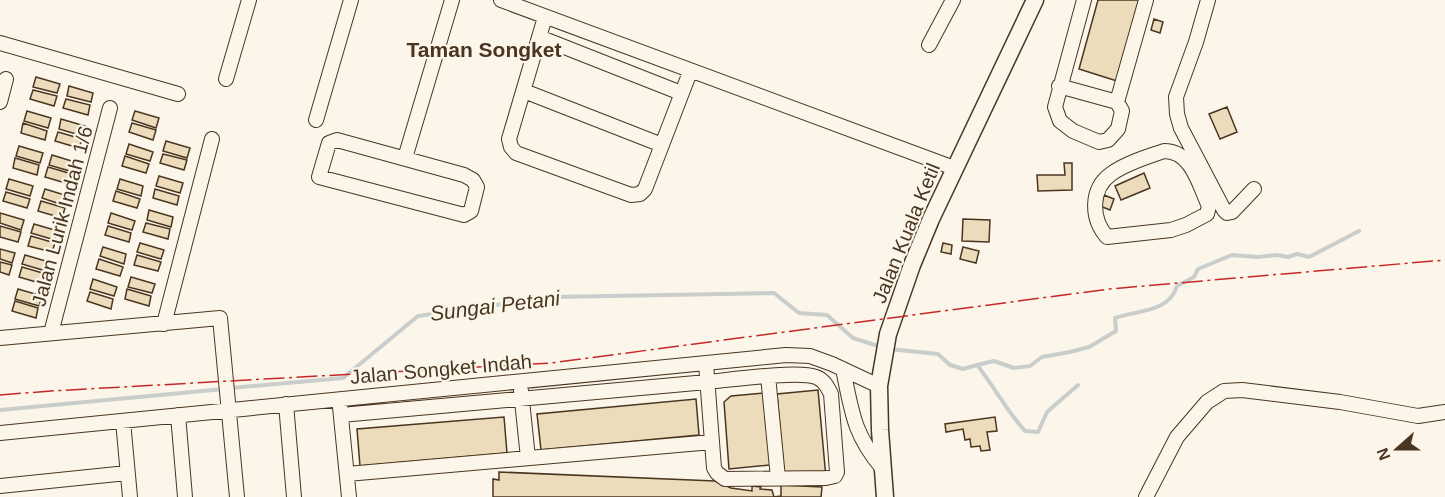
<svg xmlns="http://www.w3.org/2000/svg" width="1445" height="497" font-family="Helvetica,sans-serif">
<style>
.lines{fill:none;stroke-linecap:round;stroke-linejoin:round}
.stream{stroke:#c9cecd;stroke-width:4}
.building{fill:#ecdcbc;stroke:#4a3520;stroke-width:1.5}
.minor-casing{stroke:#4a3520;stroke-width:16}
.major-casing{stroke:#4a3520;stroke-width:19}
.minor{stroke:#fbf6e9;stroke-width:14}
.major{stroke:#fbf6e9;stroke-width:16}
.power{stroke:#c62828;stroke-width:1.5;stroke-dasharray:21 4.5 3 4.5;stroke-linecap:butt}
.labels{text-anchor:middle;stroke-width:4.5;stroke-linejoin:round;paint-order:stroke}
.street-label{font-size:20px;fill:#4a3520;stroke:#fbf6e9}
.neighbourhood-label{font-size:21px;font-weight:bold;fill:#4a3520;stroke:#fbf6e9}
.water-label{font-size:21px;font-style:italic;fill:#4a3520;stroke:#fbf6e9}
</style>
<rect width="100%" height="100%" fill="#fbf6e9"/>
<g class="lines">
<path class="stream" d="M 889,349 L 938,354 L 950,365 L 963,369 L 977,365 C 994,386 1006,410 1025,431 L 1038,432 L 1047,412 L 1078,385
M 977,365 L 994,361 L 1014,368 L 1030,366 L 1042,357 L 1070,352 L 1089,347 L 1116,331 L 1115,318 C 1137,310 1169,313 1177,286 L 1194,277 L 1198,269 L 1232,255 L 1257,257 L 1277,255 L 1288,257 L 1297,254 L 1309,257 L 1359,231
M 231,388 L 343,378 L 418,316 L 552,297 L 774,293 L 799,313 L 827,315 L 853,338 L 881,347
M 0,410 L 224,389"/>
</g>
<path class="building" d="M 1098,0 L 1141,0 L 1117,81 L 1079,69 Z
M 1154,19 L 1163,22 L 1160,33 L 1151,30 Z
M 36,77 L 60,84 L 57,93 L 33,87 Z
M 69,86 L 93,93 L 91,102 L 67,96 Z
M 33,90 L 57,96 L 54,106 L 30,99 Z
M 66,99 L 90,105 L 88,115 L 63,108 Z
M 1227,107 L 1237,132 L 1220,139 L 1209,114 Z
M 27,111 L 51,118 L 48,128 L 24,121 Z
M 135,111 L 159,118 L 156,128 L 132,120 Z
M 61,119 L 85,126 L 83,136 L 59,129 Z
M 23,123 L 47,131 L 45,140 L 21,133 Z
M 132,123 L 156,130 L 153,140 L 129,132 Z
M 58,132 L 82,139 L 79,148 L 55,141 Z
M 166,141 L 190,148 L 187,158 L 163,151 Z
M 129,144 L 153,152 L 150,161 L 126,154 Z
M 19,146 L 43,153 L 40,163 L 16,156 Z
M 163,154 L 187,160 L 184,170 L 160,163 Z
M 52,155 L 75,162 L 73,172 L 49,165 Z
M 125,156 L 149,164 L 146,173 L 122,166 Z
M 15,158 L 39,165 L 37,175 L 13,168 Z
M 1064,163 L 1072,163 L 1072,190 L 1038,191 L 1037,175 L 1065,175 Z
M 48,167 L 72,174 L 69,184 L 45,177 Z
M 1144,173 L 1150,188 L 1121,200 L 1115,186 Z
M 159,176 L 183,183 L 180,193 L 156,186 Z
M 9,179 L 33,186 L 30,196 L 6,189 Z
M 120,179 L 143,186 L 141,196 L 117,189 Z
M 45,189 L 68,196 L 66,206 L 42,198 Z
M 155,189 L 179,196 L 177,205 L 153,198 Z
M 116,191 L 140,199 L 137,208 L 113,201 Z
M 6,192 L 30,199 L 27,208 L 3,201 Z
M 1104,195 L 1114,199 L 1110,210 L 1100,206 Z
M 41,201 L 65,208 L 62,218 L 38,211 Z
M 149,210 L 173,217 L 171,227 L 147,220 Z
M 0,213 L 24,220 L 21,230 L 0,223 Z
M 111,213 L 135,221 L 132,230 L 108,223 Z
M 963,219 L 990,220 L 989,242 L 962,241 Z
M 146,223 L 170,229 L 168,239 L 143,232 Z
M 34,224 L 58,231 L 55,240 L 31,233 Z
M 0,226 L 21,232 L 18,242 L 0,237 Z
M 108,226 L 131,233 L 129,242 L 105,235 Z
M 31,236 L 55,243 L 52,252 L 28,246 Z
M 140,243 L 164,250 L 161,259 L 137,252 Z
M 943,243 L 952,245 L 951,254 L 941,252 Z
M 103,247 L 126,254 L 124,264 L 100,256 Z
M 963,247 L 979,251 L 976,263 L 960,259 Z
M 0,249 L 15,253 L 12,263 L 0,259 Z
M 25,255 L 49,262 L 46,271 L 22,264 Z
M 137,255 L 161,262 L 158,271 L 134,265 Z
M 99,259 L 123,267 L 120,276 L 96,269 Z
M 0,262 L 12,265 L 9,275 L 0,272 Z
M 22,267 L 46,274 L 43,284 L 19,277 Z
M 131,277 L 155,284 L 152,293 L 128,287 Z
M 93,279 L 117,287 L 114,296 L 90,289 Z
M 18,289 L 42,296 L 39,306 L 15,299 Z
M 127,289 L 151,296 L 149,306 L 125,299 Z
M 90,292 L 113,299 L 111,309 L 87,301 Z
M 15,301 L 38,308 L 36,318 L 12,311 Z
M 818,390 L 826,478 L 785,482 L 777,394 Z
M 764,393 L 770,465 L 729,469 L 724,402 L 731,396 Z
M 696,399 L 699,435 L 541,450 L 537,414 Z
M 504,417 L 507,453 L 360,466 L 357,429 Z
M 995,417 L 997,431 L 987,432 L 990,450 L 981,451 L 980,446 L 971,447 L 970,439 L 965,440 L 963,429 L 946,432 L 945,424 Z
M 499,472 L 715,481 L 731,488 L 752,491 L 752,486 L 761,487 L 760,489 L 772,490 L 774,497 L 493,497 L 493,479 L 499,480 Z
M 781,485 L 822,487 L 821,497 L 774,497 L 781,496 Z"/>
<g class="lines">
<g class="minor-casing">
<path id="minor" d="M 501,0 L 954,168
M 1084,0 L 1055,107 L 1060,121 L 1073,131 L 1099,142 L 1108,140 L 1118,129 L 1122,111 L 1117,102
M 1208,0 L 1196,42 L 1176,97 L 1177,114 L 1181,128 L 1224,210 L 1227,213 L 1232,212 L 1254,189
M 545,17 L 509,139 L 511,147 L 516,153 L 631,195 L 640,194 L 645,189 L 690,72
M 539,37 L 681,93
M 0,43 L 178,94
M 929,45 L 953,0
M 226,79 L 249,0
M 1059,86 L 1117,102 L 1146,0
M 524,91 L 662,145
M 0,102 L 6,79
M 316,120 L 351,0
M 337,140 L 464,175 L 473,180 L 477,187 L 471,211 L 464,215 L 319,177 L 329,143 Z
M 1164,151 C 1192,151 1199,185 1209,206 L 1207,214 L 1186,225 L 1171,230 L 1107,237 C 1091,219 1090,189 1111,174 C 1126,163 1147,157 1164,151 Z
M 405,158 L 452,0
M 164,324 L 212,139
M 51,333 L 110,108
M 0,338 L 220,318 L 237,497
M 843,369 C 852,412 853,433 882,468
M 768,376 L 778,478
M 521,391 L 528,458
M 286,404 L 294,497
M 340,407 L 349,497
M 178,415 L 185,497
M 341,415 L 707,382 C 729,380 798,370 816,377 C 824,380 827,386 831,394 L 837,472 L 835,476 L 826,478 L 725,479 L 717,473 L 714,468 L 706,364
M 123,421 L 130,497
M 0,433 L 786,355 L 810,356 L 832,364 L 879,386
M 347,474 L 712,442
M 0,486 L 127,473
M 1146,497 L 1177,437 L 1207,402 L 1224,391 L 1242,390 L 1340,402 L 1418,416 L 1445,412"/>
</g>
<g class="major-casing">
<path id="major" d="M 885,497 L 880,430 L 879,386 L 888,334 L 912,265 L 931,219 L 1035,0"/>
</g>
<use href="#minor" class="minor"/>
<use href="#major" class="major"/>
<path class="power" d="M 0,395 L 51,391 L 551,363 L 1109,289 L 1445,260"/>
</g>
<g class="labels">
<g class="street-label">
<text transform="translate(62 216) rotate(-75)" y="7">Jalan Lurik Indah 1/6</text>
<text transform="translate(906 233) rotate(-68)" y="7">Jalan Kuala Ketil</text>
<text transform="translate(441 369) rotate(-5)" y="7">Jalan Songket Indah</text>
</g>
<g class="neighbourhood-label">
<text x="484" y="57">Taman Songket</text>
</g>
<g class="water-label">
<text transform="translate(495 306) rotate(-7)" y="7">Sungai Petani</text>
</g>
</g>
<g transform="translate(1397 449) rotate(249)" stroke="#fbf6e9" stroke-width="4.5" paint-order="stroke">
<path d="M0-4.5L10 22L0 15L-10 22Z" fill="#4a3520"/>
<text y="-9" font-size="16" font-weight="bold" text-anchor="middle" fill="#4a3520">N</text>
</g>
</svg>
